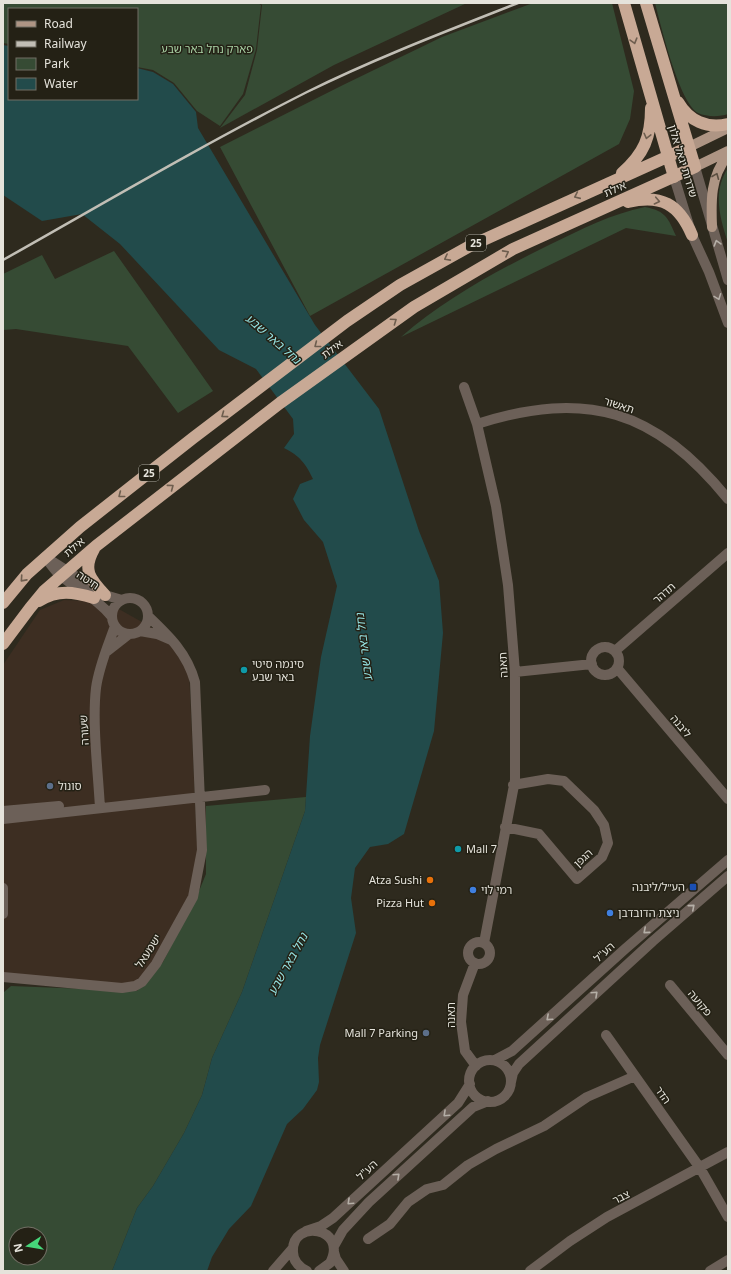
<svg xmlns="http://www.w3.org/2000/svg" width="731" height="1274" font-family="'Noto Sans','Noto Sans Hebrew',sans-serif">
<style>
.industrial{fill:#3d2e22}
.green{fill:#364b34;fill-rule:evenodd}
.water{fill:#224b4b}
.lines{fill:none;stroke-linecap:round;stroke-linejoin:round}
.minor{stroke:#6c6058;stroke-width:10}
.major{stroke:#ae9584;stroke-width:10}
.highway{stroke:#c8a995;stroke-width:12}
.rail{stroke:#c1beb5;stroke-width:2.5}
.oneway{stroke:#6e5e4f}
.oneway2{stroke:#5b4f41}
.oneway3{stroke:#b5afa7}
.culture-dot{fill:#0f9aa8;stroke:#242115;stroke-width:1.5}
.service-dot{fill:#5c6f8a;stroke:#242115;stroke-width:1.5}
.food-dot{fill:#e8710a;stroke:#242115;stroke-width:1.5}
.transit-dot{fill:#1a4fb4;stroke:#242115;stroke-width:1.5}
.shop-dot{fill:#3f7fe0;stroke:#242115;stroke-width:1.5}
.labels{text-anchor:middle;stroke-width:3;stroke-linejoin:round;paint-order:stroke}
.shield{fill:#242115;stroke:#aba9a0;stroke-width:1}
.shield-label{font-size:10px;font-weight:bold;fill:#e5e3db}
.park-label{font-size:11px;fill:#a9d2a5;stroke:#242115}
.street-label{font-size:11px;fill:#e5e3db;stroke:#242115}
.poi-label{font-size:11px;fill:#e5e3db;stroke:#242115;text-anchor:start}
.water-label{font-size:12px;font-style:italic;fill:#95e3e3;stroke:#242115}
</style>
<rect width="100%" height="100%" fill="#2e2a1e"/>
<path class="industrial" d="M 64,600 L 92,601 L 117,608 L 158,631 L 182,655 L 189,671 L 198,866 L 188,906 L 141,986 L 3,981 L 3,665 L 40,610 Z"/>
<path class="green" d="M 3,3 L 258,3 L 261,5 L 256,49 L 243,94 L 220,126 L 197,111 L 174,83 L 153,70 L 137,67 L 137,9 L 9,9 L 9,44 L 3,43 Z
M 260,3 L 467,3 L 334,65 L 220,128 L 245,95 L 257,50 L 262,5 Z
M 533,3 L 612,3 L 634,91 L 630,119 L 619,144 L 310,316 L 220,147 L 343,85 L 442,37 Z
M 655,3 L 728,3 L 728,114 C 719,117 707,117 698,113 C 679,102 661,26 655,3 Z
M 728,168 L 728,243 C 720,218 712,192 728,168 Z
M 645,207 C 666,211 668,218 676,236 L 626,228 L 401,337 C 446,298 498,270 551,244 C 582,229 611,214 645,207 Z
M 114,251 L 213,391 L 178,413 L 128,346 L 16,329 L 3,330 L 3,274 L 42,255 L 55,279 Z
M 306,797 L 305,811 L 242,992 L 212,1058 L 202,1095 L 184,1133 L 153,1186 L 137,1208 L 112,1271 L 3,1271 L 4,992 L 11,986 L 137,991 L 163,962 L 197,896 L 206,874 L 206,806 ZM 16,1234 L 40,1234 L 40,1258 L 16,1258 Z"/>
<path class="water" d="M 3,45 L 9,46 L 9,99 L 137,99 L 137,68 L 153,72 L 173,84 L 196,112 L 198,128 L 315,325 L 379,409 L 419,531 L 439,581 L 443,633 L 434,731 L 404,834 L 388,844 L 370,847 L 355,868 L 351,898 L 356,933 L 320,1045 L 318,1058 L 319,1082 L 317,1090 L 303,1109 L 287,1124 L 251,1206 L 229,1229 L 212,1257 L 207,1271 L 112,1271 L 137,1208 L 153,1186 L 184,1133 L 202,1095 L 212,1058 L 242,992 L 305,811 L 310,736 L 321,657 L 337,586 L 323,542 L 304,520 L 293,499 L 300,484 L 313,479 C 306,464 300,456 284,448 L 294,434 L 293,419 L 256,369 L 219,350 L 120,244 L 82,214 L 42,221 L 3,195 Z"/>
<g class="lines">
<path class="minor" d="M 695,167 L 728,280
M 674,177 L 692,235 L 709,272 L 728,323
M 464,387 L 477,424 L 496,506 L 508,585 L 515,672 L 515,780 L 484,943
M 477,424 C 587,389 655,410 728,499
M 45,557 C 50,563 55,571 61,576 C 79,591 98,599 112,617
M 50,560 L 105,595 L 122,600
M112 616a18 18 0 1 1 36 0a18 18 0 1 1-36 0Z
M 140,631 L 157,634 L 171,640
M591 661a14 14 0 1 1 28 0a14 14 0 1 1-28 0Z
M 615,651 L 728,553
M 106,652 L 129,634
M 617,668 L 728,799
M 515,672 L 592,664
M 100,808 C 98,771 92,723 96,688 C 99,666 108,646 115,626
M 3,811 L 59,806
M 3,819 L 265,790
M 505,827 L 539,834 L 577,879 L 602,857 L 608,843 L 604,825 L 594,810 L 564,781 L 548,779 L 513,785
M 3,888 L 3,914
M468 953a11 11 0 1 1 22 0a11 11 0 1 1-22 0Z
M 475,963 L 463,995 L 461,1022 L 465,1051 L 476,1066
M 3,977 L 122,988 L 135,986 L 142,982 L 156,964 L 193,897 L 202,850 L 195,682 C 187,653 169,636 148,616
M 670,985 L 728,1055
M 606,1035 L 700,1168 L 728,1217
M 495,1060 L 512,1051 L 625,949 L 728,860
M469 1081a21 21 0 1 1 42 0a21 21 0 1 1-42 0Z
M 511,1082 L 513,1073 L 519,1064 L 653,941 L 728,876
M 306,1231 L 321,1226 L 333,1218 L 458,1103 L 470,1084
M 368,1239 L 390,1224 L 408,1202 L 427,1189 L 443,1185 L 468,1165 L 496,1149 L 544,1126 L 587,1097 L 635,1076
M 334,1246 L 343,1230 L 369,1202 L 473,1107 L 488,1101
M 334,1252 L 336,1259 L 344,1271
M 273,1271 L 293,1248
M 307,1271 C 299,1267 293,1261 293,1252 C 291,1218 349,1227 330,1263 L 319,1271
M 530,1271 L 570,1241 L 607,1217 L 728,1152
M 710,1271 L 728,1260"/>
<path class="major" d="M 689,147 L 728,128
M 695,167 L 728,151
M 712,227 C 711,201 710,177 728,155"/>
<path class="highway" d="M 624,3 L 674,177
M 678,102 C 689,121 707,129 728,124
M 622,173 C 644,154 651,137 651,108
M 628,202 C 661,194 679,204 692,235
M 94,549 C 82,570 90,579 105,595
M 39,601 C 58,589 74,592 94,598
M 3,603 L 27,574 L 80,527 L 193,438 L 347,321 L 400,285 L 470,246 L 689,147
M 3,644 L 30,608 L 44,591 L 96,546 L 280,403 L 414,307 L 513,249 L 695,167 L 646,3"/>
<path class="rail" d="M 3,260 C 104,203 204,144 307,92 C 376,58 447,31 518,3"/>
</g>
<defs><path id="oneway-chevron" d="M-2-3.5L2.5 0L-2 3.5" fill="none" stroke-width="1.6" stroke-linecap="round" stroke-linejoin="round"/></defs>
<g class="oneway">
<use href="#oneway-chevron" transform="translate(634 41) rotate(74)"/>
<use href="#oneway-chevron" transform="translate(647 136) rotate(104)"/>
<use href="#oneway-chevron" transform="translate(577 196) rotate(156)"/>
<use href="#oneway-chevron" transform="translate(657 201) rotate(12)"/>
<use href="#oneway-chevron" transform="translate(506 253) rotate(-28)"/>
<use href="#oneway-chevron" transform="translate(447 258) rotate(152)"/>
<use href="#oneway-chevron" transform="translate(394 321) rotate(-35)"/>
<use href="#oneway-chevron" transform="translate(317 345) rotate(142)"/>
<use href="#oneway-chevron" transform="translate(224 415) rotate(144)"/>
<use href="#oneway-chevron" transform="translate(171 487) rotate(-37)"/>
<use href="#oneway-chevron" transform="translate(121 495) rotate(142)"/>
<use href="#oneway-chevron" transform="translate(23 579) rotate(132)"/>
</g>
<use class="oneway2" href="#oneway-chevron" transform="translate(716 176) rotate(-68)"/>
<g class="oneway3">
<use href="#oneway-chevron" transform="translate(717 243) rotate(-106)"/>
<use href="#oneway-chevron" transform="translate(718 297) rotate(69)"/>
<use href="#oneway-chevron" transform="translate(692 907) rotate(-41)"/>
<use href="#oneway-chevron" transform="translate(646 931) rotate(139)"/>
<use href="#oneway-chevron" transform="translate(595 994) rotate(-43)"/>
<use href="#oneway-chevron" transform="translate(549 1018) rotate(138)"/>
<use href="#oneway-chevron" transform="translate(446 1114) rotate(137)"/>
<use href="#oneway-chevron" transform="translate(397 1176) rotate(-43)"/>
<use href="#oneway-chevron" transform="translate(350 1202) rotate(137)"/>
</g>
<g class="culture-dot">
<circle cx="244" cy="670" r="4"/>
<circle cx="458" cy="849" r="4"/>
</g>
<g class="service-dot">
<circle cx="50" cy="786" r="4"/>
<circle cx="426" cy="1033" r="4"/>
</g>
<g class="food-dot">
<circle cx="430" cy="880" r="4"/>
<circle cx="432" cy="903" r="4"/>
</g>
<rect class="transit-dot" x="689" y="883" width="8" height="8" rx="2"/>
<g class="shop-dot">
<circle cx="473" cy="890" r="4"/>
<circle cx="610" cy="913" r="4"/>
</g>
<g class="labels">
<g class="shield">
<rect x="466" y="235" width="20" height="16" rx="3"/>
<rect x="139" y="465" width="20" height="16" rx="3"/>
</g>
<g class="shield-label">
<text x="476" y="247">25</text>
<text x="149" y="477">25</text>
</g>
<g class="park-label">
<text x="207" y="53">פארק נחל באר שבע</text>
</g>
<g class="street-label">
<text transform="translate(683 161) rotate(73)" y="4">שדרות יגאל אלון</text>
<text transform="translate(615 189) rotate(-24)" y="4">אילת</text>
<text transform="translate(332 349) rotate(-36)" y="4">אילת</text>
<text transform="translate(619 405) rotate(18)" y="4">תאשור</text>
<text transform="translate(74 547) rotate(-40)" y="4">אילת</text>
<text transform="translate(88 580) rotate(34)" y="4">חיטה</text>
<text transform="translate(664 593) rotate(-41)" y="4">תדהר</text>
<text transform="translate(503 665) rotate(-93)" y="4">תאנה</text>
<text transform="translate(681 726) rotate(50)" y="4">ליבנה</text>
<text transform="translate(84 730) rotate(-93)" y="4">שעורה</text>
<text transform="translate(583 858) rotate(-42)" y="4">הגפן</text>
<text transform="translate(148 951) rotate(-57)" y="4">ישמעאל</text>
<text transform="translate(604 952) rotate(-42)" y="4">הע"ל</text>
<text transform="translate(700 1003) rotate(50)" y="4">פקועה</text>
<text transform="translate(451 1015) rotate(-90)" y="4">תאנה</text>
<text transform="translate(663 1095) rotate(55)" y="4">הדר</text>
<text transform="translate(367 1170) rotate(-43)" y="4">הע"ל</text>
<text transform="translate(621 1197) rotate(-27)" y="4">צבר</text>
</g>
<g class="poi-label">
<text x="252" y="668">סינמה סיטי<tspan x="252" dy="13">באר שבע</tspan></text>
<text x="58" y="790">סונול</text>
<text x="466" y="853">Mall 7</text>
<text x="422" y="884" text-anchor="end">Atza Sushi</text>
<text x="685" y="891" text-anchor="end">הע״ל/ליבנה</text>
<text x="481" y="894">רמי לוי</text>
<text x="424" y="907" text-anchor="end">Pizza Hut</text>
<text x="618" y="917">ניצת הדובדבן</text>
<text x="418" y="1037" text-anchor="end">Mall 7 Parking</text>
</g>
<g class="water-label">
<text transform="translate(273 339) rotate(41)" y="4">נחל באר שבע</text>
<text transform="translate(364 647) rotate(-97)" y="4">נחל באר שבע</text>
<text transform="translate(288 964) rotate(-61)" y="4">נחל באר שבע</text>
</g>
</g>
<rect width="731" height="1274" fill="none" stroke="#e5e3db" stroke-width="8"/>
<rect x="8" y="8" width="130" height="92" fill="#242115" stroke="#716f64"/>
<rect x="16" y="21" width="20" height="6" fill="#ae9584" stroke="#716f64"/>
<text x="44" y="28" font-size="12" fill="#e5e3db">Road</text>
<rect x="16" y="41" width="20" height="6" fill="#c1beb5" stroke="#716f64"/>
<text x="44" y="48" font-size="12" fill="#e5e3db">Railway</text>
<rect x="16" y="58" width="20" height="12" fill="#364b34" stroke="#716f64"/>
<text x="44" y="68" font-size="12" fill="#e5e3db">Park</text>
<rect x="16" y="78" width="20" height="12" fill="#224b4b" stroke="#716f64"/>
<text x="44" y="88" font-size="12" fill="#e5e3db">Water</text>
<g transform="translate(28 1246) rotate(258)"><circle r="19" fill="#242115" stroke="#716f64"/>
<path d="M0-3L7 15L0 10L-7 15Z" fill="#46d77a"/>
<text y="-6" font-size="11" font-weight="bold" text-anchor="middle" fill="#e5e3db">N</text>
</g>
</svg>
